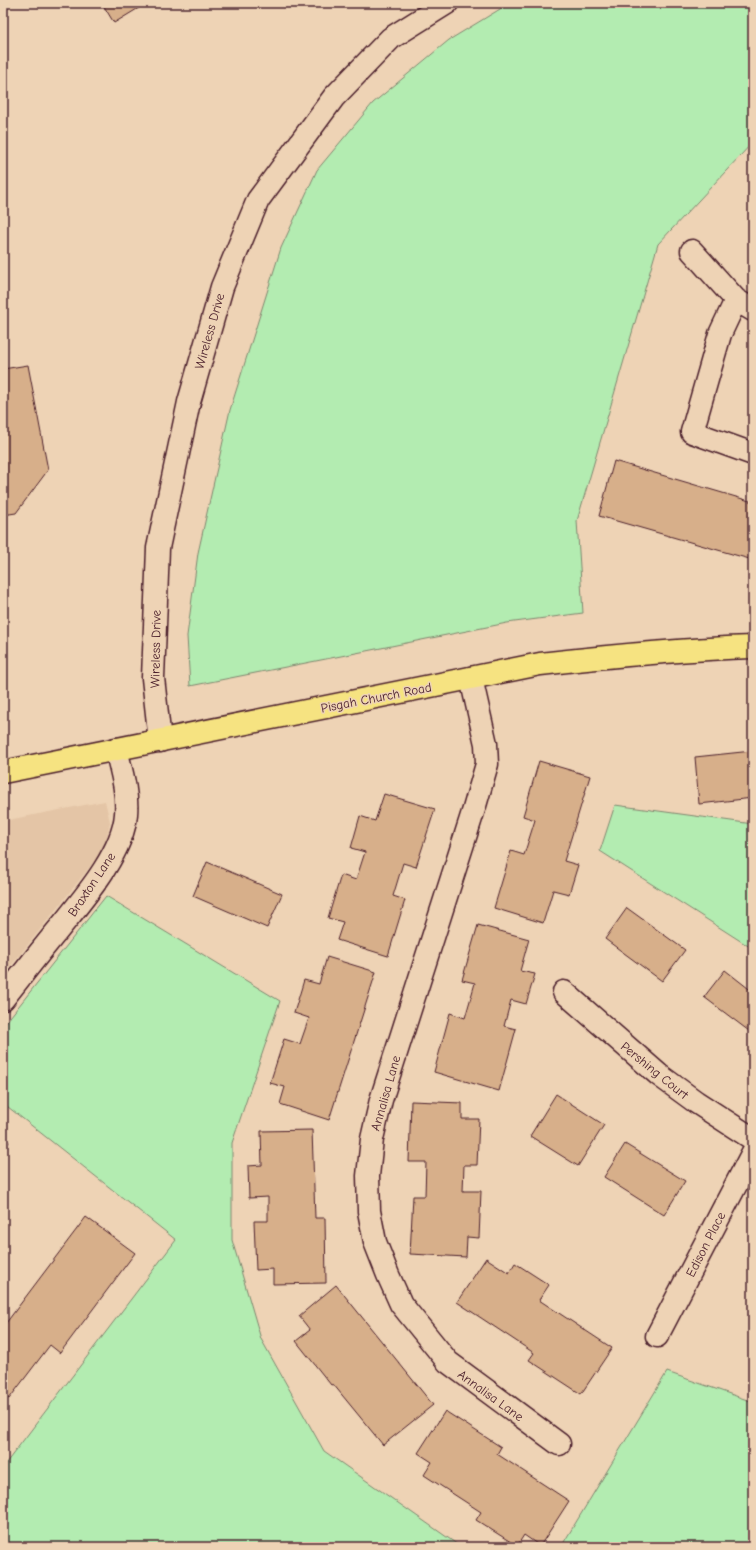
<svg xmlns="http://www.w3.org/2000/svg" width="756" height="1550" font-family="'Comic Neue',sans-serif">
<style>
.built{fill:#e4c5a6}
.green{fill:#b3ecb1;stroke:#7e866e}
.building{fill:#d7af8a;stroke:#4a1f2b}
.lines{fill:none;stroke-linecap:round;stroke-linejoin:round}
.minor-casing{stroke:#4a1f2b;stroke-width:25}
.major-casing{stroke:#4a1f2b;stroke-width:25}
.minor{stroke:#eed3b5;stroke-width:22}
.major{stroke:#f6e381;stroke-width:22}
.labels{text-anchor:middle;stroke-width:3;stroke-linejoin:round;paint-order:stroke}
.street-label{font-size:13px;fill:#4a1f2b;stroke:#eed3b5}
</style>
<rect width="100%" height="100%" fill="#eed3b5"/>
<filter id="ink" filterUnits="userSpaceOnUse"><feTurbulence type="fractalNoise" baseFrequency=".025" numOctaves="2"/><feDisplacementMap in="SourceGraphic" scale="8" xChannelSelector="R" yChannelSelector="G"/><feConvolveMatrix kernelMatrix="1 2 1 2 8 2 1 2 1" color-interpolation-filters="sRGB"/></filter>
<g filter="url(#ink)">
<path class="built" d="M 105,801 L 110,822 L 105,848 L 3,976 L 3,821 Z"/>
<path class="green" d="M 510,3 L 753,3 L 753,142 L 658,244 L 577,521 L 583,613 L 507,623 L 190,686 L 187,636 L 198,553 L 230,410 L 281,248 L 317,170 L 373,103 L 449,40 Z
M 615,805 L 753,824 L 753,949 L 600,851 Z
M 106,896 L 280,1001 L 232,1143 L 232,1240 L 261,1339 L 324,1451 L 461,1547 L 3,1547 L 3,1467 L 176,1240 L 3,1103 L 3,1026 Z
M 667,1372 L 753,1402 L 753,1547 L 561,1547 Z"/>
<path class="building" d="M 102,3 L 147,3 L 114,23 Z
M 28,365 L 48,470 L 16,513 L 3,515 L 3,369 Z
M 614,461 L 753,502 L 753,560 L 599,516 Z
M 752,751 L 753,798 L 699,804 L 695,757 Z
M 539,761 L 590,776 L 564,861 L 578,865 L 569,894 L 553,890 L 543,923 L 494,908 L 511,851 L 524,855 L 535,820 L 523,816 Z
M 384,794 L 435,809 L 416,867 L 403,863 L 393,896 L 405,900 L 388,956 L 337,940 L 343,922 L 328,918 L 341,875 L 356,880 L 365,852 L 351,848 L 360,816 L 375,821 Z
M 207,862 L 282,894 L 267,928 L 193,896 Z
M 627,908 L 685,950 L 662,981 L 605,939 Z
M 478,925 L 529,939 L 520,971 L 535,974 L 526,1004 L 511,1000 L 504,1026 L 516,1029 L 499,1091 L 434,1072 L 450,1013 L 465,1018 L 475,983 L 462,980 Z
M 327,957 L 376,972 L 329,1120 L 280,1104 L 285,1087 L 270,1083 L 284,1039 L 300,1044 L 309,1018 L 294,1013 L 304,980 L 319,984 Z
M 725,970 L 753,992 L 753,1034 L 704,997 Z
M 556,1094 L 604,1125 L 578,1166 L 530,1136 Z
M 411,1101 L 462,1103 L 462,1119 L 479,1119 L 477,1165 L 464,1165 L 463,1191 L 481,1191 L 479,1238 L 467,1237 L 466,1257 L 410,1254 L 413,1196 L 425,1196 L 426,1162 L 409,1162 Z
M 312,1130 L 315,1218 L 325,1218 L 326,1283 L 273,1284 L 273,1269 L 256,1270 L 254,1221 L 268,1221 L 268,1197 L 249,1198 L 248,1166 L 262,1165 L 261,1131 Z
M 3,1138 L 9,1142 L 3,1150 Z
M 625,1144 L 685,1181 L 664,1215 L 604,1177 Z
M 86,1217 L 135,1253 L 60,1353 L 50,1345 L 9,1399 L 3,1395 L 3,1327 Z
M 486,1258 L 509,1273 L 515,1263 L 549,1285 L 539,1300 L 612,1348 L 581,1394 L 529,1360 L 534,1353 L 457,1302 Z
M 336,1285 L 433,1405 L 383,1445 L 333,1384 L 331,1385 L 296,1341 L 310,1330 L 299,1316 Z
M 445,1411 L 501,1447 L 497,1454 L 569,1501 L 540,1546 L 524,1535 L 517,1546 L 476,1520 L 481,1512 L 424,1475 L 432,1462 L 418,1453 Z"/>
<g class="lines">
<g class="minor-casing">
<path id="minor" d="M 692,251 L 736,300 L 753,310
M 736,300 L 720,334 L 692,432 L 753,454
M 471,678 L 486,744 L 487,764 L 474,809 L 381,1100 L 372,1139 L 368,1176 L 369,1211 L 375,1242 L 388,1275 L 401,1304 L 448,1362 L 559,1444
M 160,741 L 153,678 L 158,548 L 189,402 L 222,287 L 258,200 L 334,97 L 391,38 L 447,3
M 564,992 L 659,1075 L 696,1102 L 753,1139
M 3,999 C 21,976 39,953 58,930 C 82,900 123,854 126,814 C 128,792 121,770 116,749
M 657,1336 L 753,1152"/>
</g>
<g class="major-casing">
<path id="major" d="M 3,772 L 540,664 C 611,656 682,649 753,647"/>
</g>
<use href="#minor" class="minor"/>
<use href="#major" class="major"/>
</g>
</g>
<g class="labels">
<g class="street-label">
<text transform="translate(209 331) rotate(-74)" y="5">Wireless Drive</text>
<text transform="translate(155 649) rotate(-89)" y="5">Wireless Drive</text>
<text transform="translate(376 697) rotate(-11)" y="5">Pisgah Church Road</text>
<text transform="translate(91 884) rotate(-56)" y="5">Braxton Lane</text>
<text transform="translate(655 1070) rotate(39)" y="5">Pershing Court</text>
<text transform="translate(385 1093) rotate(-74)" y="5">Annalisa Lane</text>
<text transform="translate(705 1244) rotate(-63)" y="5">Edison Place</text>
<text transform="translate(491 1395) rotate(36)" y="5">Annalisa Lane</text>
</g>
</g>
<rect width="756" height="1550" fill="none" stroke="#eed3b5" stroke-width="16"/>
<rect x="8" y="8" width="740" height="1534" fill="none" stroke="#4a1f2b" stroke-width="1.5" filter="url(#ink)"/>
</svg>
